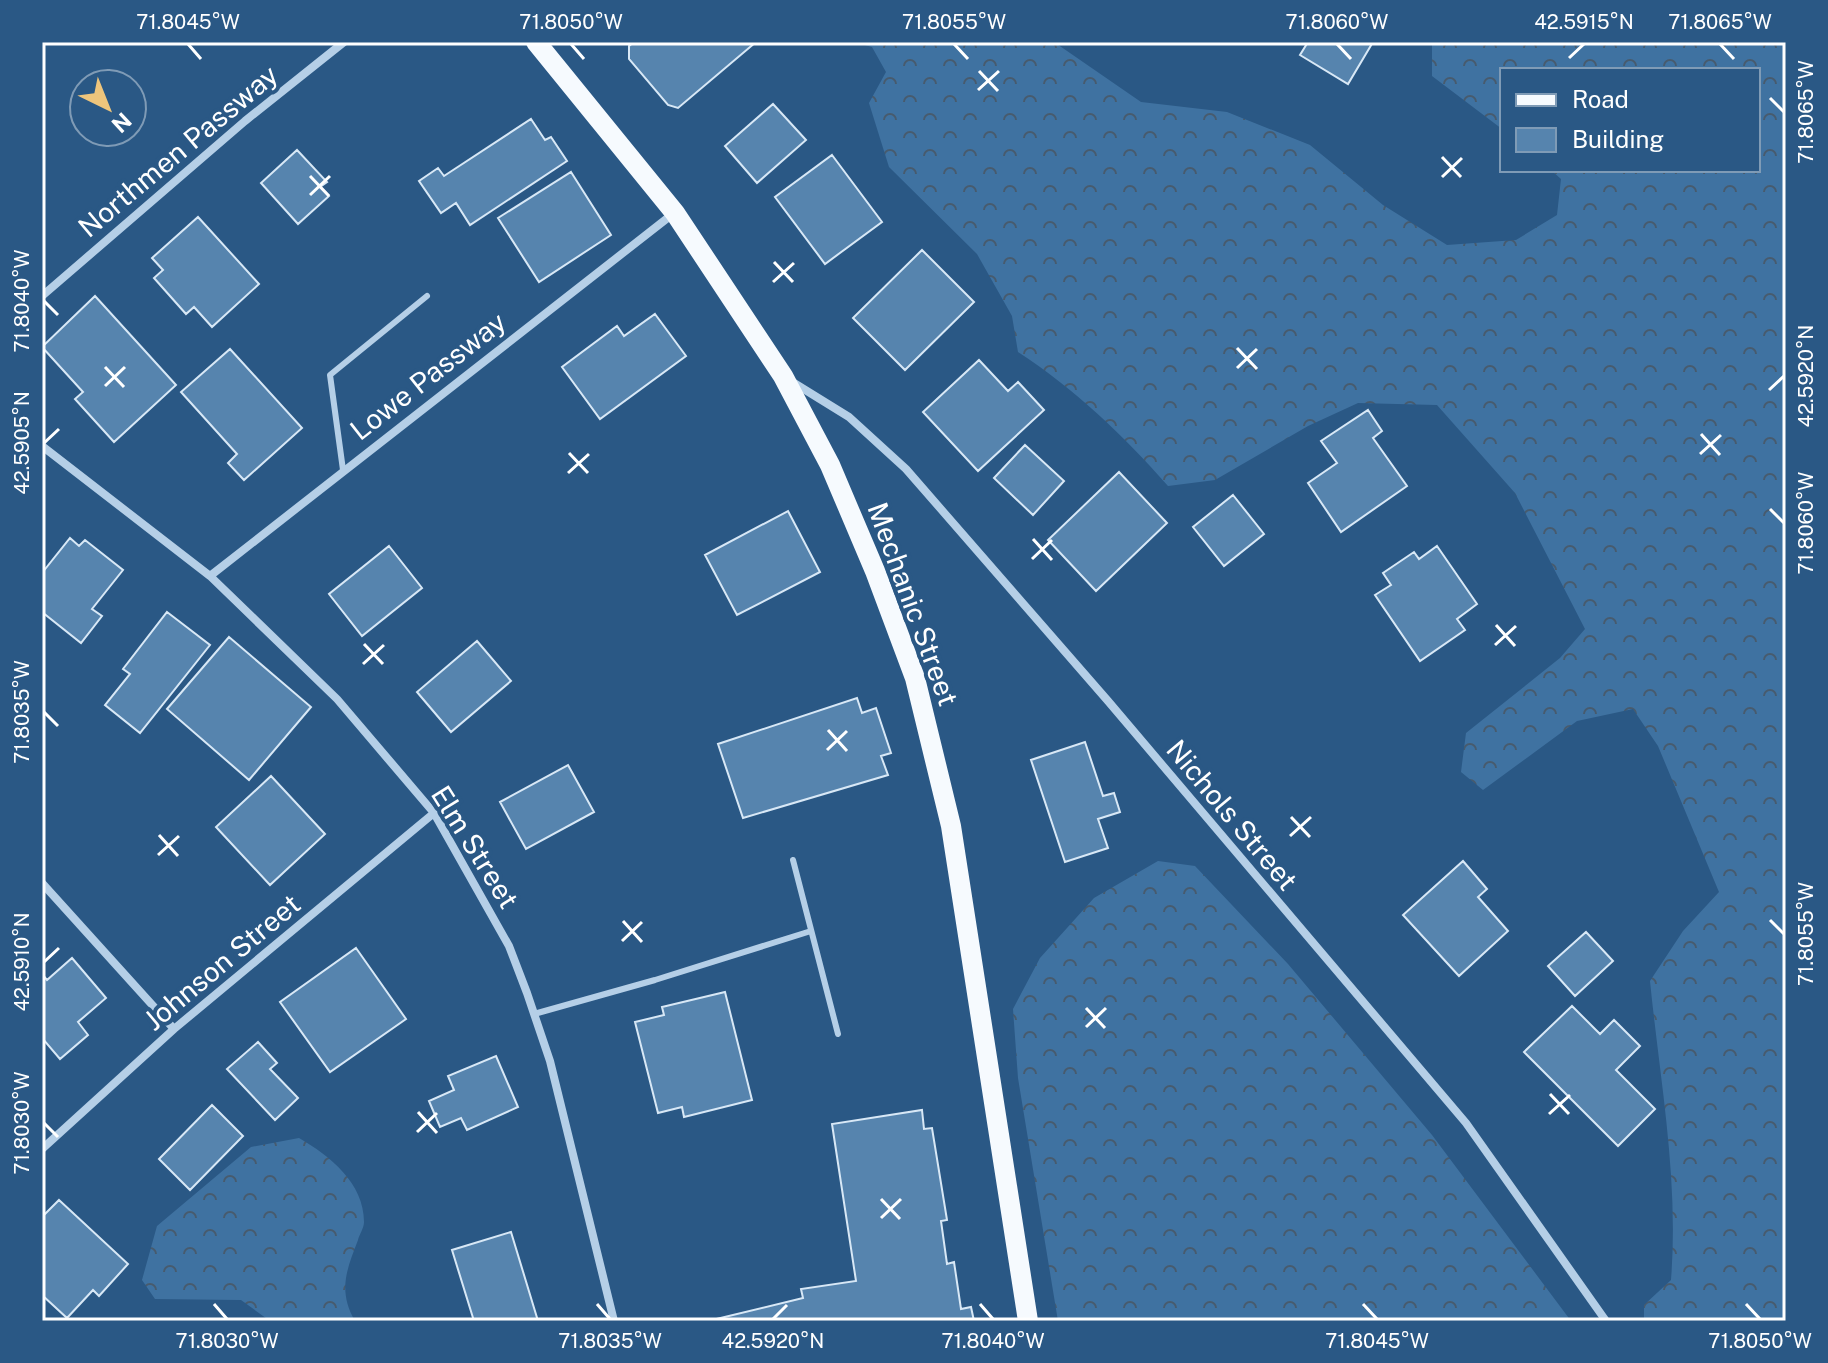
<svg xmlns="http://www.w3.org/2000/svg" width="1828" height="1363" font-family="'Public Sans',sans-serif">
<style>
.forest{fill:url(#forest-crowns)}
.building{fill:#5684ae;stroke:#d8e8f6;stroke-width:2}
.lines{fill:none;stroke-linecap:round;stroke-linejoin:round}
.lane{stroke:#b5cfe7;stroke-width:6}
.street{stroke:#b5cfe7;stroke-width:8}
.primary{stroke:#f6fafe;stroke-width:20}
.ticks{fill:none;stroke:#fff;stroke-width:3}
.labels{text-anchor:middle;stroke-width:8;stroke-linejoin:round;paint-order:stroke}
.street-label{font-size:28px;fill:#fff;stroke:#2a5885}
.neatline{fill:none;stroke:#fff;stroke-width:3}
.ticks-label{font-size:20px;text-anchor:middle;fill:#fff}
</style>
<defs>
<pattern id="forest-crowns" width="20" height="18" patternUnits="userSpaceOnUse" patternTransform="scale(2)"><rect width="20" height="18" fill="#3f72a1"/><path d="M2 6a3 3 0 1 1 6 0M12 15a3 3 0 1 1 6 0" fill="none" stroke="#475b6e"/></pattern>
</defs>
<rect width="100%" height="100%" fill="#2a5885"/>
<path class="forest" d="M 854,42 L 1054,42 L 1141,102 L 1227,112 L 1310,145 L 1383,205 L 1447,245 L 1516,240 L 1557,215 L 1561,179 L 1551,170 L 1758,170 L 1758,70 L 1502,70 L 1502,129 L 1432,76 L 1432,42 L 1786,42 L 1786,1321 L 1644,1321 L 1644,1305 L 1671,1280 C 1679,1179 1660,1081 1650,981 L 1683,931 L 1719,892 L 1658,746 L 1633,709 L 1577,721 L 1483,790 L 1461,772 L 1466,733 L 1560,658 L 1585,629 L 1515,493 L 1437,405 L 1358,403 L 1308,426 L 1215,480 L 1168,486 C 1123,435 1075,389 1018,352 L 1012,316 L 977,254 L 889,167 L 869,103 L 886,72 L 872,47 Z
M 1158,861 L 1195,866 L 1288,964 L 1432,1135 L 1571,1321 L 1058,1321 L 1018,1078 L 1013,1009 L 1040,958 L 1094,898 Z
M 299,1138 C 330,1156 364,1183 364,1222 C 364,1228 359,1235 358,1240 C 346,1271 338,1291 355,1321 L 270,1321 L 241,1300 L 155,1299 L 142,1280 L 157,1226 L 251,1147 Z"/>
<path class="building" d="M 634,42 L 756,42 L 678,108 L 668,105 L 629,59 L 629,46 Z
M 1308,42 L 1373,42 L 1348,84 L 1300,55 Z
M 773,104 L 806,140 L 757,183 L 725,146 Z
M 531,119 L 545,140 L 551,137 L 567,161 L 470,225 L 456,203 L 441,213 L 419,181 L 438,168 L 444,176 Z
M 297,150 L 327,182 L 320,187 L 329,196 L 298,224 L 261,183 Z
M 832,155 L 882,222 L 825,264 L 775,197 Z
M 571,172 L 611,235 L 539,282 L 498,218 Z
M 198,217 L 259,284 L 212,327 L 194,307 L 186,314 L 154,278 L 163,270 L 152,258 Z
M 922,250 L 974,302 L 905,370 L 853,318 Z
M 95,296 L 176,385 L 114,442 L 75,399 L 83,392 L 42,347 Z
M 655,314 L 686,356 L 600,419 L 562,367 L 617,326 L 624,336 Z
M 230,349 L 302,428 L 244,480 L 228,463 L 237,454 L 181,392 Z
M 979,360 L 1008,391 L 1018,382 L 1044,410 L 978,471 L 923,412 Z
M 1368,410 L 1382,431 L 1373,438 L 1407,486 L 1341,532 L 1308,483 L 1337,463 L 1321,441 Z
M 1025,445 L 1064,481 L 1033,515 L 994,478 Z
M 1119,472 L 1167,523 L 1096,591 L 1048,540 Z
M 1233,495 L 1264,534 L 1224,566 L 1193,527 Z
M 788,511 L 820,572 L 737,615 L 705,555 Z
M 70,538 L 79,546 L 85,540 L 123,570 L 92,609 L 102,616 L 81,643 L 42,612 L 42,573 Z
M 389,546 L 422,588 L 362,636 L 329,594 Z
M 1437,546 L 1477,604 L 1457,619 L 1465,630 L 1420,661 L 1375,595 L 1391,585 L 1383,573 L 1414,552 L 1419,559 Z
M 167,612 L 210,645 L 140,733 L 105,705 L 130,674 L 123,669 Z
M 229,637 L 311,707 L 249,780 L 167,709 Z
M 477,641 L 511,681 L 451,732 L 417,692 Z
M 857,698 L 862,713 L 876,708 L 891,753 L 881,756 L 888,775 L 743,818 L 718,744 Z
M 1085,742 L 1103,796 L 1114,793 L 1120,812 L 1098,819 L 1108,848 L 1065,862 L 1031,760 Z
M 568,765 L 594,812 L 526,849 L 500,802 Z
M 271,776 L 325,834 L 270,885 L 216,827 Z
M 1463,861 L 1487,889 L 1478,897 L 1508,931 L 1459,976 L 1403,915 Z
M 1586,932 L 1613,961 L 1575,996 L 1548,966 Z
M 356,948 L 406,1019 L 330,1072 L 280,1002 Z
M 72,958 L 106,998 L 78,1022 L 88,1035 L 60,1059 L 42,1038 L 42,974 L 47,980 Z
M 725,992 L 752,1100 L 684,1117 L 682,1107 L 658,1113 L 635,1022 L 664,1015 L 662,1007 Z
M 1572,1006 L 1600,1034 L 1614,1020 L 1640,1046 L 1616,1070 L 1655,1109 L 1618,1146 L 1524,1052 Z
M 258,1042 L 277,1063 L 270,1069 L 298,1098 L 275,1120 L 227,1069 Z
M 496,1056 L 518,1107 L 467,1130 L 461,1118 L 440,1127 L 429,1101 L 454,1090 L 448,1076 Z
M 212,1105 L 243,1136 L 190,1190 L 159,1159 Z
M 922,1110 L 924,1129 L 932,1128 L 947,1220 L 941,1221 L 947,1264 L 954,1262 L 961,1309 L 971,1307 L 974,1321 L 708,1321 L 803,1298 L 801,1289 L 856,1281 L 832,1124 Z
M 59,1200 L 128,1264 L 99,1296 L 93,1290 L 67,1318 L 42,1295 L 42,1217 Z
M 511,1232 L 538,1321 L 474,1321 L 452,1250 Z"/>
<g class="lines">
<path class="lane" d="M 343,470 L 330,375 L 427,296
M 793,860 L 838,1034
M 534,1014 L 655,980 L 811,931"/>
<path class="street" d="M 42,296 L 245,121 L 344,42
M 794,383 L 849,417 L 906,469 L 1108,701 L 1466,1123 L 1606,1321
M 42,446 L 210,576 L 337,699 L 434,813 L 509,946 L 527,993 L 550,1061 L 614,1321
M 210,576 L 674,213
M 42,883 L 174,1029
M 42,1149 L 174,1029 L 434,813"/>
<path class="primary" d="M 536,42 L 675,213 L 783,376 L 830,465 L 875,571 L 915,678 L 951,826 L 1028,1321"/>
</g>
<path class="ticks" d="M 188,44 L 201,59M 571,44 L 584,59M 954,44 L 968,59M 1337,44 L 1351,59M 1720,44 L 1734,59M 1569,58 L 1584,44M 979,71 L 998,91M 978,90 L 999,71M 1770,98 L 1784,112M 1442,157 L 1461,177M 310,176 L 329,196M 1442,177 L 1462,158M 310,195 L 330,176M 774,262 L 793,282M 773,282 L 794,263M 44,301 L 58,315M 1237,348 L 1257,369M 105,367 L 124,387M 1237,368 L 1257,349M 105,386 L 125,367M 1769,390 L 1784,376M 1701,434 L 1720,455M 44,443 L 59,429M 569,453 L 588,473M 1700,454 L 1721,435M 568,473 L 589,454M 1770,509 L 1784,523M 1033,539 L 1052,560M 1032,559 L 1052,540M 1496,625 L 1515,646M 364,644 L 383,664M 1495,645 L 1516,626M 363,664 L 384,645M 44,712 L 58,726M 828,730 L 847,751M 827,750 L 847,731M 1291,817 L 1310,837M 159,835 L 178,856M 1290,836 L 1311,817M 158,855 L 179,836M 1770,920 L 1784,934M 623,921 L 642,942M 622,941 L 642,922M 44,962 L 59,948M 1086,1008 L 1105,1028M 1086,1027 L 1106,1008M 1550,1094 L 1569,1114M 418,1112 L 437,1133M 1549,1114 L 1570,1095M 44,1123 L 58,1137M 417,1132 L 437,1113M 881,1199 L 900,1219M 881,1218 L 901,1199M 214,1304 L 227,1319M 597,1304 L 610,1319M 980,1304 L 993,1319M 1363,1304 L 1377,1319M 1746,1304 L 1760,1319M 773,1319 L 787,1305"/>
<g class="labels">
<g class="street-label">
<text transform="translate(178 151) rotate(-40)" y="10">Northmen Passway</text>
<text transform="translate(428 376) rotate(-38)" y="10">Lowe Passway</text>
<text transform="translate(913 604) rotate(70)" y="10">Mechanic Street</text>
<text transform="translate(1232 815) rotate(50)" y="10">Nichols Street</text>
<text transform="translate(475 847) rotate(58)" y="10">Elm Street</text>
<text transform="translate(222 962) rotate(-40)" y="10">Johnson Street</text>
</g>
</g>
<rect width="1828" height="1363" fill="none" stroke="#2a5885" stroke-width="88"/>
<rect x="1500" y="68" width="260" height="104" fill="#2a5885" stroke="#7f9bb6" stroke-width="2"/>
<rect x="1516" y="94" width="40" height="12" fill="#f6fafe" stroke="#7f9bb6" stroke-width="2"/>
<text x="1572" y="108" font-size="24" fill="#ffffff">Road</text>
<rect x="1516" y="128" width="40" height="24" fill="#5684ae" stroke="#7f9bb6" stroke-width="2"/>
<text x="1572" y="148" font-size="24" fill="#ffffff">Building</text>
<g transform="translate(108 108) rotate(137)"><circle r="38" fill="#2a5885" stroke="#7f9bb6" stroke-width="2"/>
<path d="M0-6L14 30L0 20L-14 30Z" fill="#eec57c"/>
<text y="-12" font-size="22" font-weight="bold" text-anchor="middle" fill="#ffffff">N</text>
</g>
<rect x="44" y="44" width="1740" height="1275" class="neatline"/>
<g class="ticks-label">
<text x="188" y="29">71.8045°W</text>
<text x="571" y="29">71.8050°W</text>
<text x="954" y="29">71.8055°W</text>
<text x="1337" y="29">71.8060°W</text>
<text x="1584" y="29">42.5915°N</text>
<text x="1720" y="29">71.8065°W</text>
<text transform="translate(1806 112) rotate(-90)" y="7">71.8065°W</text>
<text transform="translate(22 301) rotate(-90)" y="7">71.8040°W</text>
<text transform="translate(1806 376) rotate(-90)" y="7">42.5920°N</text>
<text transform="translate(22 443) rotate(-90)" y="7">42.5905°N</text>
<text transform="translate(1806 523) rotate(-90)" y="7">71.8060°W</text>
<text transform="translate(22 712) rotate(-90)" y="7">71.8035°W</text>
<text transform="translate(1806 934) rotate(-90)" y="7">71.8055°W</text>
<text transform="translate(22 962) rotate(-90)" y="7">42.5910°N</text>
<text transform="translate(22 1123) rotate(-90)" y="7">71.8030°W</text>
<text x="227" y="1348">71.8030°W</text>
<text x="610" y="1348">71.8035°W</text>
<text x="773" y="1348">42.5920°N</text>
<text x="993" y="1348">71.8040°W</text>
<text x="1377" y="1348">71.8045°W</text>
<text x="1760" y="1348">71.8050°W</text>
</g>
</svg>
